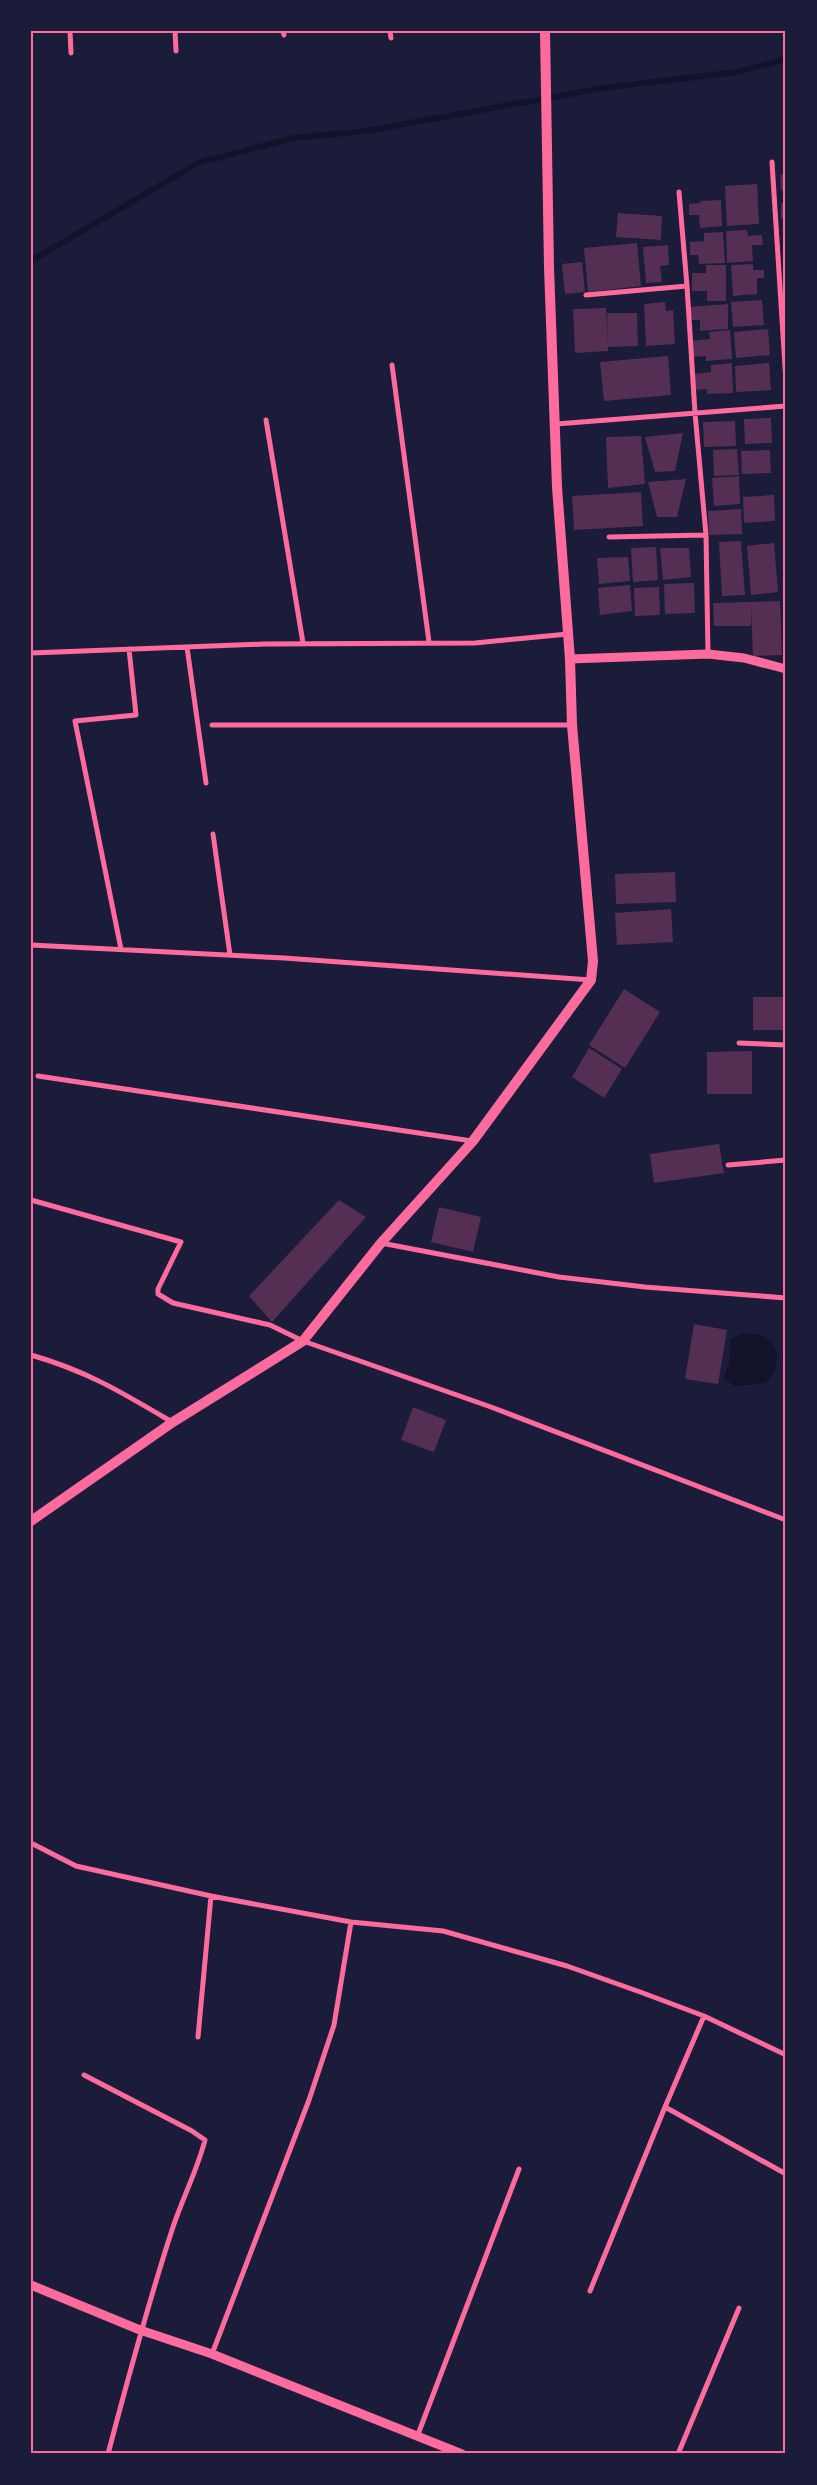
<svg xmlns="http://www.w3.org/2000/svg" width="817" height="2485" font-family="Montserrat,sans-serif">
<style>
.water{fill:#12122b}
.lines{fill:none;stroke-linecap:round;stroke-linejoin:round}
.stream{stroke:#12122b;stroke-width:6}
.building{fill:#542f53}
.minor{stroke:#ff6b9d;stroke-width:5}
.tertiary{stroke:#ff6b9d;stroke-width:9}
.secondary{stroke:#ff6b9d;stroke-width:10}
.neatline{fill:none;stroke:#ff6b9d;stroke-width:2}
</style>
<rect width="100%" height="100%" fill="#1b1b3a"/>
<path class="water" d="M 744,1333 C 750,1334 759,1334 764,1337 C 783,1348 779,1369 766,1383 L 734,1386 L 724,1378 L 729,1363 L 731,1339 Z"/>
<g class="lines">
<path class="stream" d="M 31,261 L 198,163 L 293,138 L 366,131 L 603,88 L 737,72 L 786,59"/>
</g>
<path class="building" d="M 786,174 L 786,190 L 781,190 L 780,175 Z
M 757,184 L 759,224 L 727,226 L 725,186 Z
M 721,200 L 722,226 L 700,228 L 699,215 L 689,215 L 689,204 L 700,203 L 699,201 Z
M 781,203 L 786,203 L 786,218 L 781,219 Z
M 618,213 L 662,216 L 661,240 L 616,237 Z
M 747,230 L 748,236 L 762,235 L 763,245 L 752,245 L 753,261 L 727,263 L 726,231 Z
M 723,232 L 725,263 L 699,264 L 698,255 L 690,255 L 690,242 L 704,241 L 704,233 Z
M 637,243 L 641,286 L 588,292 L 584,248 Z
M 668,245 L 669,265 L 660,266 L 662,282 L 646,283 L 643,247 Z
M 582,262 L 585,292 L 565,294 L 562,264 Z
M 753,264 L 753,270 L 764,270 L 764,278 L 757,278 L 757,294 L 733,296 L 731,265 Z
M 706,265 L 726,265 L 726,301 L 707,301 L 707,291 L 692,291 L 692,273 L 706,273 Z
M 762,300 L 764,325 L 733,327 L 731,302 Z
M 665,302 L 666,311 L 673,310 L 675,344 L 646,346 L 644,304 Z
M 728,304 L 728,329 L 700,331 L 700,320 L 691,320 L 690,307 Z
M 606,308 L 608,345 L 607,313 L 637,313 L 638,346 L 608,347 L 608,351 L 575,353 L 573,309 Z
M 768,329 L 770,355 L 736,358 L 734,332 Z
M 730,330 L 732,359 L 706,361 L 706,356 L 692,357 L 691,341 L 710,339 L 709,332 Z
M 668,356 L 671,395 L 604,401 L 600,362 Z
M 732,363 L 733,393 L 707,394 L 707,389 L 694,390 L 693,374 L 711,372 L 711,365 Z
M 769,363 L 771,390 L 736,392 L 735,366 Z
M 771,418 L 772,443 L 745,444 L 744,419 Z
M 735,421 L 736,446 L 704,447 L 703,422 Z
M 683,433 L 675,471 L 655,472 L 645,437 Z
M 641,436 L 645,484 L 608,488 L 606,437 Z
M 737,449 L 739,475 L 714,476 L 713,450 Z
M 770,450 L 771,473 L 742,474 L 741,451 Z
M 739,476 L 740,504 L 714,506 L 712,478 Z
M 686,479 L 677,517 L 657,517 L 648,482 Z
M 641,492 L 643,526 L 574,530 L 572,496 Z
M 774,495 L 775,521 L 744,523 L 743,497 Z
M 741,509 L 742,534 L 709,535 L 708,511 Z
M 741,541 L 745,595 L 722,596 L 719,542 Z
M 774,543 L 778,592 L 751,595 L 747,546 Z
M 656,547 L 658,580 L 633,582 L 631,548 Z
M 660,548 L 689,548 L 691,577 L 663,580 Z
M 628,557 L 630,581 L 599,584 L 597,558 Z
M 694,583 L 695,613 L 665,614 L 664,584 Z
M 630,585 L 632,611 L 600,615 L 598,588 Z
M 659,587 L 660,615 L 635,616 L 634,588 Z
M 780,601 L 782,655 L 753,656 L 751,606 L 751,626 L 714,626 L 713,603 Z
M 675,872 L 676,902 L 616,904 L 615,874 Z
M 671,909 L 673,942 L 617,945 L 615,913 Z
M 624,989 L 660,1012 L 625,1068 L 589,1045 Z
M 753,997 L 786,997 L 786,1030 L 753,1030 Z
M 589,1048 L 622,1069 L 604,1098 L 572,1077 Z
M 752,1051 L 752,1094 L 707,1094 L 707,1052 Z
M 719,1144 L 724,1173 L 654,1183 L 650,1154 Z
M 339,1200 L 366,1217 L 272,1322 L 249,1296 Z
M 439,1207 L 481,1217 L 473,1252 L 431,1242 Z
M 694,1324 L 727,1330 L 718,1384 L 685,1379 Z
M 413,1407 L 446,1420 L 434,1452 L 401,1440 Z"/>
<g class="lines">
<path class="minor" d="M 70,31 L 71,53
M 175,31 L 176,51
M 283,31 L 284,35
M 390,31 L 391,38
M 772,162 L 786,382
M 679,192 L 687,286 L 695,413 L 706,535 L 708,654
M 586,295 L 687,286
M 392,365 L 429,642
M 266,420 L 303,643
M 556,424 L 786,406
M 609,537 L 706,535
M 187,647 L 206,783
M 31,653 L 264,644 L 475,643 L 568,634
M 212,725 L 572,725
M 213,834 L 230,955
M 31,945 L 284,958 L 591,980
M 121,949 L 75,721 L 136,715 L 129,649
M 739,1043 L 786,1045
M 38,1076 L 472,1141
M 728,1165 L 786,1160
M 31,1200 L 181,1242 L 158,1289 L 158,1294 L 173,1303 L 270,1325 L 303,1341 L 491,1407 L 786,1520
M 381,1243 L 559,1277 L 645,1287 L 786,1298
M 31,1355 C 87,1371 123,1393 172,1422
M 31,1843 L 76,1866 L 211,1896 L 351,1922 L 443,1931 L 567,1966 L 643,1993 L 704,2016 L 786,2055
M 198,2037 L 211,1896
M 84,2075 L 192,2131 L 205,2140 C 197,2171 182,2199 172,2230 C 148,2304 128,2378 108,2454
M 665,2107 L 786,2174
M 590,2291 L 665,2107 L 704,2016
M 212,2354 L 309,2100 L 334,2025 L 351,1922
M 417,2437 L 519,2169
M 678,2454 L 739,2308"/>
<path class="tertiary" d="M 570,659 L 708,654 L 744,658 L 786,669
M 31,2285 L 140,2330 L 212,2354 L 462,2454"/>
<path class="secondary" d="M 31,1521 L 173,1422 L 303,1341 L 381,1243 L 473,1141 L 591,980 L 593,961 L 572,725 L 570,659 L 557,487 L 549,267 L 545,31"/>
</g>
<rect width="817" height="2485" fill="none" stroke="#1b1b3a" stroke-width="65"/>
<rect x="32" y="32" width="752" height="2420" class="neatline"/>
</svg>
